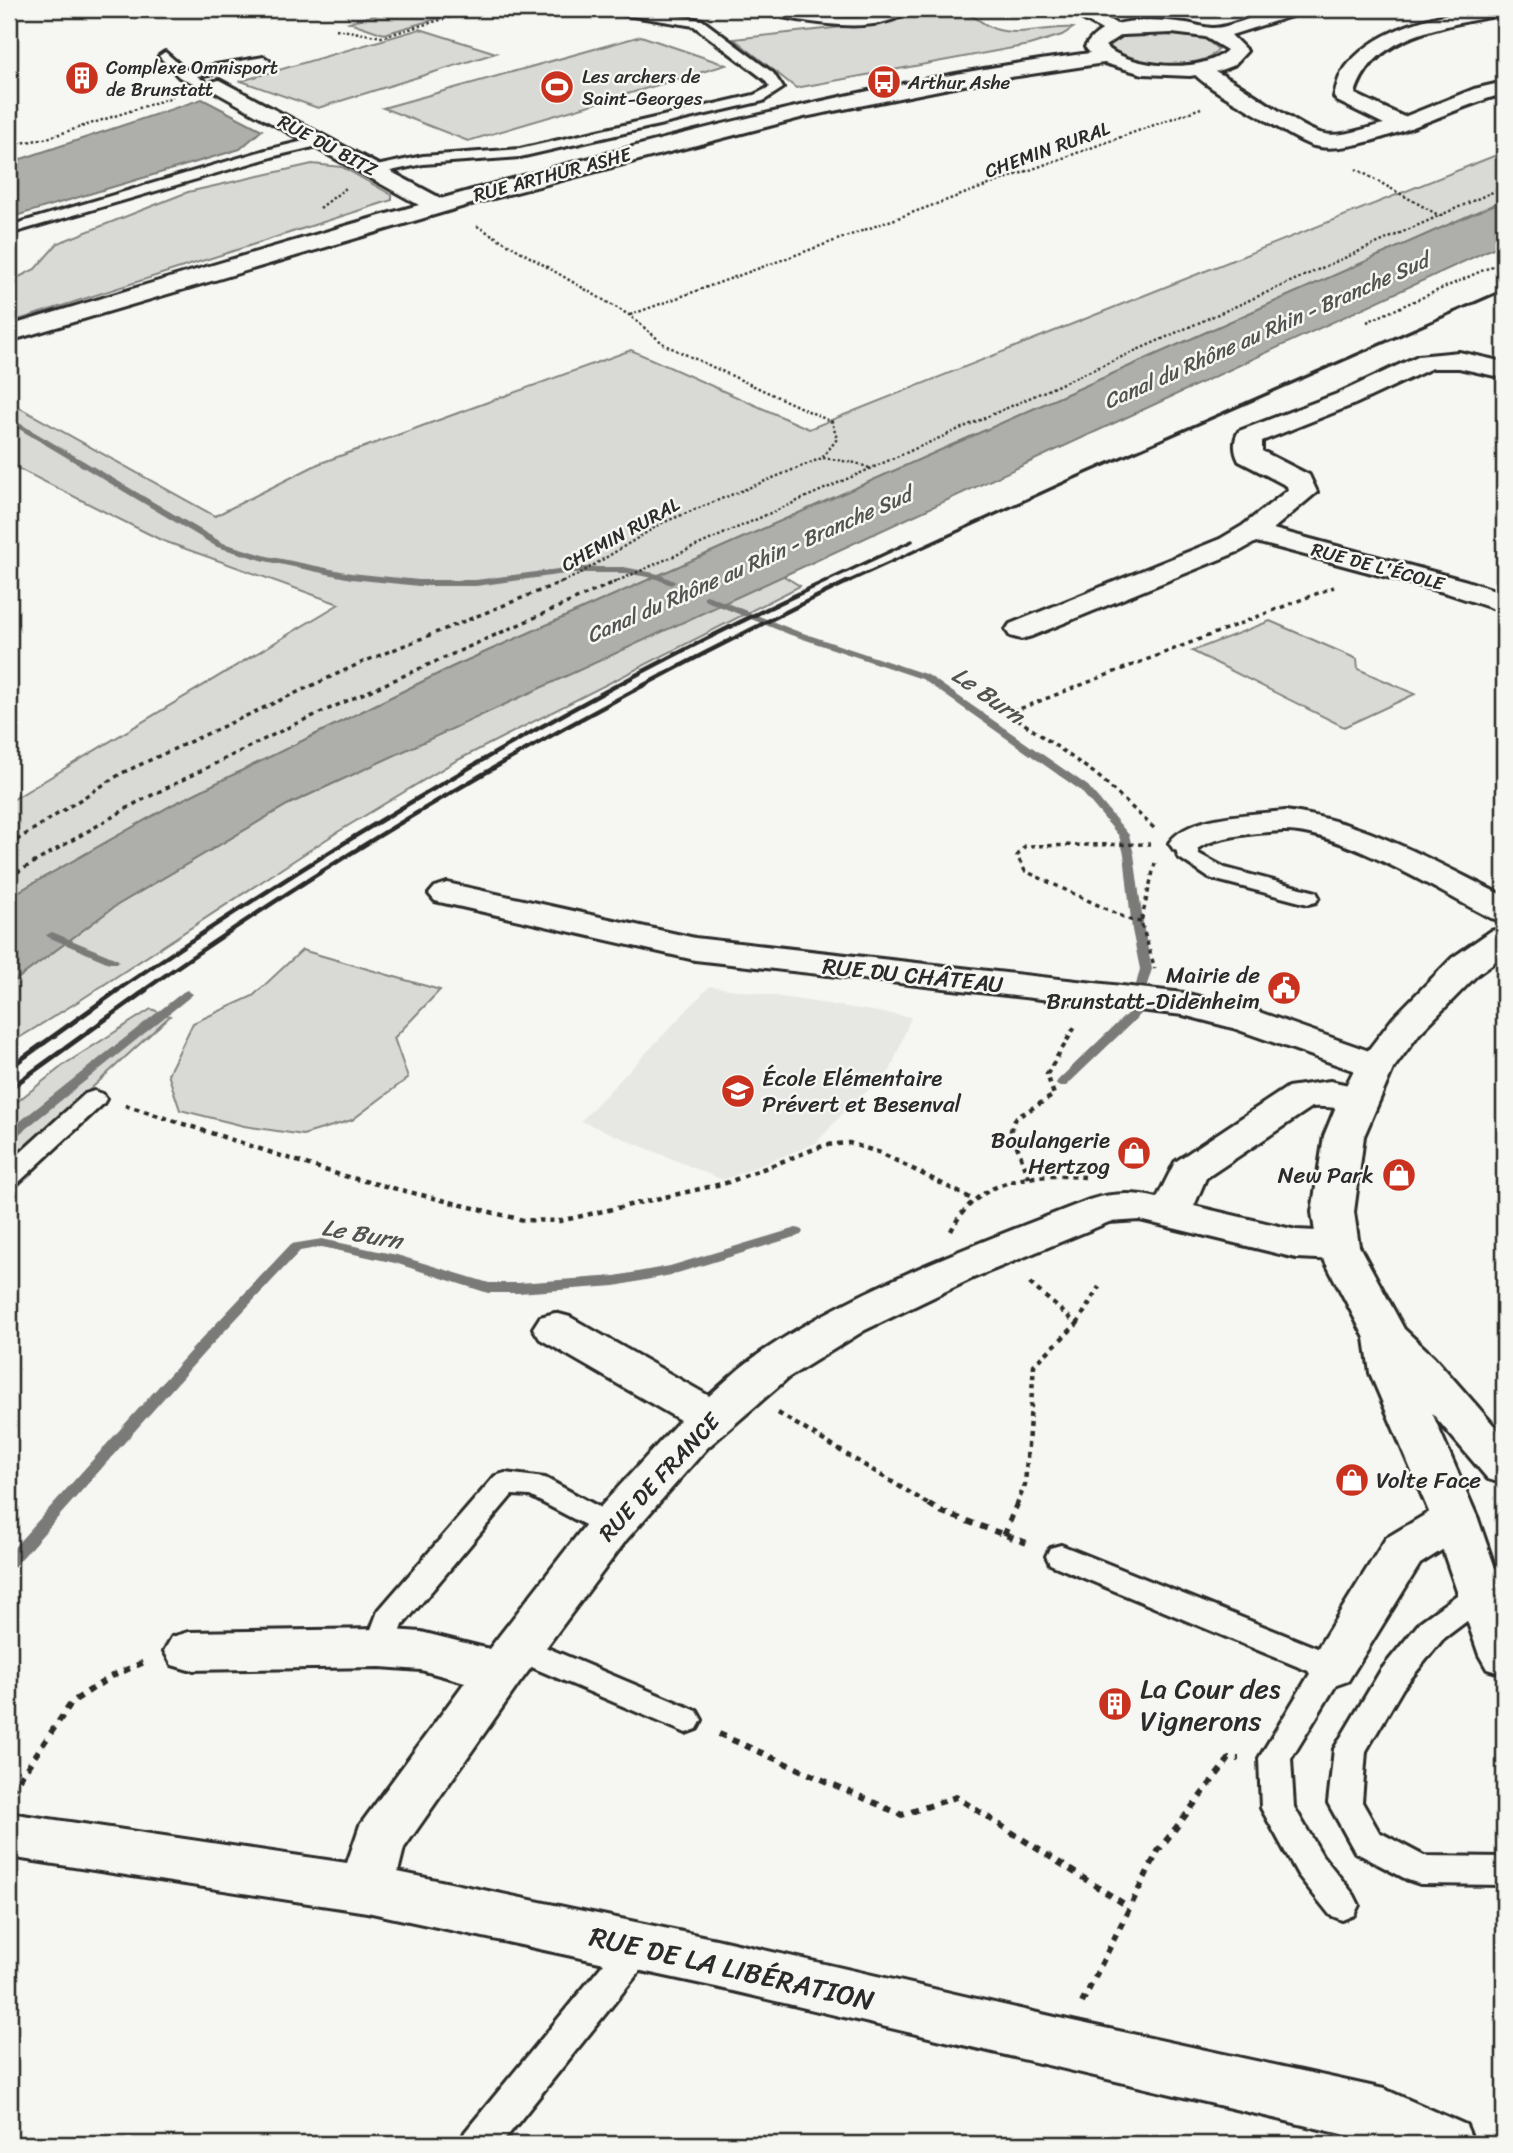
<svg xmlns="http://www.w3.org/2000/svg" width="1513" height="2153" font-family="Sriracha,sans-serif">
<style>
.built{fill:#e7e7e3}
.green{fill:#d9d9d5;stroke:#828280;stroke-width:2}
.water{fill:#aeaeab;stroke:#7a7a78;stroke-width:2}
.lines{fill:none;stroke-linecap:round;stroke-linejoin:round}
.stream{fill:#7a7a78;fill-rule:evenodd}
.service-casing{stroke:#2b2b2b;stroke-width:6}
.minor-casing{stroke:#2b2b2b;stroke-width:6}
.secondary-casing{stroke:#2b2b2b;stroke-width:6}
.primary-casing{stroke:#2b2b2b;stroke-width:6}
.path-far3{stroke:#2b2b2b;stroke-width:2.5;stroke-dasharray:2.5 2.5;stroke-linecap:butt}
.path-far2{stroke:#2b2b2b;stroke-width:3.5;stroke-dasharray:4.5 4.5;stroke-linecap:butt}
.path-far1{stroke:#2b2b2b;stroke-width:4.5;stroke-dasharray:5 5;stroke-linecap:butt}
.path{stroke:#2b2b2b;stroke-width:6;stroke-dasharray:7 7;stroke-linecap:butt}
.service{fill:#f6f6f2;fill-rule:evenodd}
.minor{fill:#f6f6f2;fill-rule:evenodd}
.secondary{fill:#f6f6f2;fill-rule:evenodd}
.primary{fill:#f6f6f2;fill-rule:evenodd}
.rail-far2{stroke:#2b2b2b;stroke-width:3.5}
.rail-far1{stroke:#2b2b2b;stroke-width:4.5}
.rail{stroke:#2b2b2b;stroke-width:5}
.labels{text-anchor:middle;stroke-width:5;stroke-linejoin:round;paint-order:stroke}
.far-poi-label{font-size:19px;fill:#2b2b2b;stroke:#f6f6f2;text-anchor:start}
.far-street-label{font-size:19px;fill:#2b2b2b;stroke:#f6f6f2}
.far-water-label{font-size:21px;font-style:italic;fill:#525251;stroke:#f6f6f2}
.street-label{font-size:23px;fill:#2b2b2b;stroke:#f6f6f2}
.poi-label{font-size:23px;fill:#2b2b2b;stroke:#f6f6f2;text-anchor:end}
.water-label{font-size:24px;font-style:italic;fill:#525251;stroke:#f6f6f2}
.near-poi-label{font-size:28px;fill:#2b2b2b;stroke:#f6f6f2;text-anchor:start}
.near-street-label{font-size:28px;fill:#2b2b2b;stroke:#f6f6f2}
</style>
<rect width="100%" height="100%" fill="#f6f6f2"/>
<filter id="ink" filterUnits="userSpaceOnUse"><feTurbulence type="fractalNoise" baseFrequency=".0143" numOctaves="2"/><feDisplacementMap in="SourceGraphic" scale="14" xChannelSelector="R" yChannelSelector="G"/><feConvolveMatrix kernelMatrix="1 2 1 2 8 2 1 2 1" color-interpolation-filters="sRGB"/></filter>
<g filter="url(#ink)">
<path class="built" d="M 710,986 L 911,1017 L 890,1071 L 844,1112 L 816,1143 L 723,1180 L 581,1121 Z"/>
<path class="green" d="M 397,9 L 462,9 L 467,10 L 384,34 L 349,22 Z
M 950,9 C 970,9 978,23 995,29 C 1020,37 1048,26 1073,28 L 1062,35 L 1029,45 L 796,88 L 734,39 L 879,23 Z
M 420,29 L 496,53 L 318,108 L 241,81 Z
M 1157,31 L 1204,38 L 1218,49 C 1206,72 1123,68 1110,46 L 1112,41 L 1124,35 Z
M 641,36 L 726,65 L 468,141 L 383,108 Z
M 1504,152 L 1504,200 L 452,667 L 174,804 L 9,897 L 9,802 L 339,604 L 161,540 L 9,464 L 9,402 L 215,516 L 318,464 L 631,350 L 809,429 Z
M 312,164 L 342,167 L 392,195 L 392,200 L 9,323 L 9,282 L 35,269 L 58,243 L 188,192 Z
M 782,575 L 800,586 L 454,762 L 336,833 L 79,1001 L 9,1044 L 9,985 L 114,907 L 287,805 Z
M 1270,621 L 1357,659 L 1358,669 L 1415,694 L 1344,727 L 1192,651 Z
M 302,950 L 440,990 L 394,1038 L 408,1078 L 352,1120 L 303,1135 L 244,1126 L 180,1110 L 168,1074 L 193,1023 L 253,996 Z
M 151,1009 L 170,1016 L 9,1164 L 9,1108 L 65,1064 Z"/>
<path class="water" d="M 202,99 L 262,130 L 240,149 L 9,218 L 9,163 Z
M 1504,200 L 1504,243 L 287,805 L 114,907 L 9,985 L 9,897 L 174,804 L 452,667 Z"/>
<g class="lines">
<path class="stream" d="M 9,417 L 223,543 L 267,556 L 351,573 L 419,580 L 476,580 L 573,567 L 624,567 L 659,574 L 676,582 L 671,585 L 654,578 L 624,573 L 573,573 L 476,586 L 419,586 L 351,579 L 265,561 L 217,547 L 9,423 Z
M 707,595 L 794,630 L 928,675 L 1088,786 L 1129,835 L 1134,854 L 1144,930 L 1152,969 L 1145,991 L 1137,991 L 1135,989 L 1140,969 L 1132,930 L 1124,854 L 1119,836 L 1080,790 L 922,679 L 788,634 L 704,600 L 704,596 Z
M 52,932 L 117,959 L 119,961 L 117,963 L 109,963 L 48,937 L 46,935 Z
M 187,990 L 193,994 L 191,996 L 13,1139 L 9,1140 L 9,1130 L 183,992 Z
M 1136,1008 L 1142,1012 L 1140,1015 L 1066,1086 L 1058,1086 L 1056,1083 L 1058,1080 L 1132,1009 Z
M 796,1228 L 801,1229 L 803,1232 L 801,1235 L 671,1275 L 615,1286 L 518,1293 L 488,1293 L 395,1263 L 322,1247 L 300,1251 L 204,1353 L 14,1567 L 9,1569 L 9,1553 L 194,1347 L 291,1244 L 322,1239 L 397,1255 L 489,1283 L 518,1283 L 615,1276 L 670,1266 Z"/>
<g class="service-casing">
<path id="service" d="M 608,9 L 634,9 L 702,20 L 773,73 L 783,88 L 763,101 L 520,157 L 423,164 L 377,174 L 370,170 L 372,167 L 423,156 L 520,149 L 754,95 L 770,87 L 764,79 L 694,26 L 614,13 Z
M 753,9 C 786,7 819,19 852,18 C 873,18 892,8 912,9 C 876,39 801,20 759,13 Z
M 165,52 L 186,70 L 264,57 L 270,61 L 264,65 L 197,76 L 204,81 L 198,85 L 179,77 L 159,56 Z
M 321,137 L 328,141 L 326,144 L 275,156 L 9,234 L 9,226 L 266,150 Z
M 1186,836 L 1194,838 L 1199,854 L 1225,868 L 1316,892 L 1319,897 L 1316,902 L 1308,904 L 1209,878 L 1178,857 L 1175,843 L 1178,838 Z
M 94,1091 L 103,1094 L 106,1099 L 103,1104 L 18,1183 L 9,1185 L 9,1163 L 85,1094 Z
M 505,1473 L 545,1478 L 621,1519 L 625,1527 L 621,1535 L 610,1538 L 530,1496 L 512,1495 L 403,1625 L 391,1657 L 380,1660 L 369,1657 L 364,1648 L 378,1611 L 495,1476 Z
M 1061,1545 L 1342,1658 L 1347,1667 L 1291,1759 L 1294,1807 L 1322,1855 L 1354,1895 L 1359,1905 L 1354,1915 L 1342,1920 L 1330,1915 L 1298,1875 L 1261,1808 L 1259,1758 L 1311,1672 L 1050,1564 L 1046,1556 L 1050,1548 Z
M 1504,1565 L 1504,1593 L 1443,1639 L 1403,1688 L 1366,1751 L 1362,1802 L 1379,1832 L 1424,1856 L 1504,1857 L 1504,1885 L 1420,1884 L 1408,1880 L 1355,1852 L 1328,1803 L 1334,1749 L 1381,1670 L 1421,1621 L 1493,1569 Z
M 519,1636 L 697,1711 L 702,1720 L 697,1729 L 686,1733 L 508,1657 L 503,1648 L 508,1639 Z
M 639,1931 L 651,1935 L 656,1946 L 651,1957 L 501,2144 L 460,2144 L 465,2132 L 627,1935 Z"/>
</g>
<g class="minor-casing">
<path id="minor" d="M 1070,9 L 1092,9 L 1128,31 L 1125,35 L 1111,35 L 1072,13 Z
M 1473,9 L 1504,9 L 1504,14 C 1450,26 1373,32 1355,94 L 1404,117 L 1474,89 L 1504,82 L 1504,94 C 1458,104 1352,163 1308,144 C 1289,136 1270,122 1252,112 C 1234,101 1202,85 1190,69 L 1193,65 C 1214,60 1291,125 1320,133 C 1339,139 1365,128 1384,124 L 1337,101 L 1334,97 C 1336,89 1338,78 1343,71 C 1372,30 1426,18 1473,9 Z
M 219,80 L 444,200 L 447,205 L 444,210 L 428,210 L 212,90 L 209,86 L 212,82 Z
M 1459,352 L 1504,362 L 1504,378 L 1459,368 L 1432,368 L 1355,404 L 1262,441 L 1262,451 L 1309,475 L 1317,492 L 1273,529 L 1467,581 L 1504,593 L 1504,612 L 1447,593 L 1256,542 L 1240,551 L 1032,636 L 1021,639 L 1010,636 L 1006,630 L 1010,624 L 1220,539 L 1242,526 L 1288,490 L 1287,486 L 1239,461 C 1234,452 1233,440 1239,431 L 1337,394 L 1418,356 Z
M 1285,811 C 1366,821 1432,861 1504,896 L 1504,921 L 1491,918 C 1440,892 1338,829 1283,831 C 1264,832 1232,835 1214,841 C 1196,846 1196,856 1174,850 L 1169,843 C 1189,814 1252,815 1285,811 Z
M 447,883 L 695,938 L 1184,993 L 1259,1012 L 1389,1058 L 1394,1066 L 1389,1074 L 1375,1078 L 1233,1028 L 1183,1015 L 695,960 L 435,901 L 429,894 L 435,887 Z
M 1330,1081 L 1372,1090 L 1377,1099 L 1372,1108 C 1352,1113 1333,1105 1312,1107 L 1206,1178 L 1194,1206 L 1296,1230 L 1338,1232 L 1353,1236 L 1359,1246 L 1353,1256 L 1338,1260 L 1296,1258 L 1140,1220 L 1109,1222 L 973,1278 L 865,1330 L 789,1377 L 707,1448 L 627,1539 L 518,1685 L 404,1848 L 398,1872 L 716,1939 L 1068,2020 L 1384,2089 L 1466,2125 L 1474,2144 L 1384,2144 L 716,1987 L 367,1912 L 9,1857 L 9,1813 L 347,1863 L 360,1825 L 465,1682 L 421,1670 L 380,1667 L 189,1670 L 172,1665 L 164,1651 L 172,1637 L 189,1632 L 380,1629 L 421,1632 L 489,1649 L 593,1515 L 680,1420 L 540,1339 L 533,1328 L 540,1317 L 555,1313 L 570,1317 L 709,1396 C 725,1382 741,1366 759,1354 C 859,1286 977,1244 1089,1200 C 1111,1193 1134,1192 1157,1198 L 1175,1162 L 1288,1087 Z
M 1455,1502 L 1472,1507 L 1478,1519 L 1472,1531 L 1420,1564 L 1348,1681 L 1331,1687 L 1314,1681 L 1306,1667 L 1386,1538 L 1438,1507 Z"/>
</g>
<g class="secondary-casing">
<path id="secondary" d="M 1275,9 L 1303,9 L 1301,13 L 1231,35 L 1247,51 L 1234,65 L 1218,71 L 1190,76 L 1143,74 L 1104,63 L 984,81 L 804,117 L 478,202 L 9,341 L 9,326 C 202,268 396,209 591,158 C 756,114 921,75 1090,53 L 1085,47 C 1104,15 1153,19 1186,23 C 1194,24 1204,28 1213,28 C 1229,28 1259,14 1275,9 ZM 1172,33 L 1205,37 L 1227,50 C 1203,75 1129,68 1105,46 L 1122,35 Z"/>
</g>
<g class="primary-casing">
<path id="primary" d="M 1504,928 L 1504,955 L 1478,974 L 1419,1034 L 1393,1069 L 1364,1136 L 1354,1212 L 1359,1246 L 1404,1329 L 1434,1357 L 1504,1437 L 1504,1484 L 1488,1479 L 1432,1413 L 1478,1519 L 1504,1594 L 1504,1674 L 1487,1669 L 1479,1655 L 1432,1519 L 1370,1373 L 1365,1338 L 1317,1246 L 1312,1212 L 1324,1136 L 1339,1099 L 1356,1066 L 1393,1018 L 1452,958 L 1491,931 Z"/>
</g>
<path class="path-far3" d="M 336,29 L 382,37 L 478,9
M 9,145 L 44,139 L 173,97
M 1356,169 L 1440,216
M 320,208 L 346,188
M 477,226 L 629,315 L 665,345 L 832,422 L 837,439 L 822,458 L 662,523 L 576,576 L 559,583
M 630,315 L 1201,108
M 1367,322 L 1504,261
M 823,458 L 856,463 L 872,469
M 613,583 L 1504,187"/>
<path class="path-far2" d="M 1154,828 L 1097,775 L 1009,713 L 1334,587
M 9,845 L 122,773 L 363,662 L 564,581
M 1155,863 L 1141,922 L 1155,969
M 9,877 L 138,802 L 295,724 L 617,581
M 1141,922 L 1130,920 L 1025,871 L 1017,856 L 1025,846 L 1150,844"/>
<path class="path-far1" d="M 125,1105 L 340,1175 L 523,1220 L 560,1221 L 726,1183 L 825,1145 L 849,1143 L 881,1153 L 972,1199
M 1029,1178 L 1011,1130 L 1016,1118 L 1054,1095 L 1047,1074 L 1076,1025
M 951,1231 C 977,1178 1032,1173 1085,1177
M 1077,1324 L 1099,1287
M 778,1413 L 932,1506
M 1016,1506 L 1025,1485 L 1034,1365 L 1077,1324 L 1027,1281"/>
<path class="path" d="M 929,1504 L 942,1512 L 1027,1543
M 1004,1535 L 1017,1504
M 719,1734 L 902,1815 L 956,1797 L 1129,1907
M 11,1791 L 72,1702 L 112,1676 L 147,1661
M 1082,2003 L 1158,1851 L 1229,1759 L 1239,1759"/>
<use href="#service" class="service"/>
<use href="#minor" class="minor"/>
<use href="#secondary" class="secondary"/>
<use href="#primary" class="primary"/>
<path class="rail-far2" d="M 822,583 L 912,541
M 845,583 L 1070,480 L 1504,290"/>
<path class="rail-far1" d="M 116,991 C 342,838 577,696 826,581
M 143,991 C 366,833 603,700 849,581"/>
<path class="rail" d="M 9,1068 L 118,990
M 9,1089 L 146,990"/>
</g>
</g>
<defs>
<g id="building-disc" transform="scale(1.75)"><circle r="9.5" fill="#c8321e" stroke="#f6f6f2"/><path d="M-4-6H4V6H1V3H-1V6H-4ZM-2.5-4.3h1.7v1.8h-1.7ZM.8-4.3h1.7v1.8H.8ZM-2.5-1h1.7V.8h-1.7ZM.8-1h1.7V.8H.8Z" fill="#fff"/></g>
<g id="bus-disc" transform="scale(1.75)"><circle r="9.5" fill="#c8321e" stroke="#f6f6f2"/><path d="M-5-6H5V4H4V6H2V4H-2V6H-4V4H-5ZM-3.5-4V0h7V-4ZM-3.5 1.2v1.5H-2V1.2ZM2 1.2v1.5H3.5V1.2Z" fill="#fff"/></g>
<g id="stadium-disc" transform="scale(1.75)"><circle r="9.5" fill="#c8321e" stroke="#f6f6f2"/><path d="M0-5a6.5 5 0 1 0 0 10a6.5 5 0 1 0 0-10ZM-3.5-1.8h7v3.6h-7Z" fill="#fff"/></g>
<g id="civic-disc" transform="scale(1.75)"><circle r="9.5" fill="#c8321e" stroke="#f6f6f2"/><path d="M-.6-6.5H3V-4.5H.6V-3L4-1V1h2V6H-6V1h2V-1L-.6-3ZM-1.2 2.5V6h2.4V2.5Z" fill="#fff"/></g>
<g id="school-disc" transform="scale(1.75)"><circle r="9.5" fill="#c8321e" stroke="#f6f6f2"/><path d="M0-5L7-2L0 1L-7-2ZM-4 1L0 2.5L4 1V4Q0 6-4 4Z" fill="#fff"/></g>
<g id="shop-disc" transform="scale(1.75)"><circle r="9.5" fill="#c8321e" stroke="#f6f6f2"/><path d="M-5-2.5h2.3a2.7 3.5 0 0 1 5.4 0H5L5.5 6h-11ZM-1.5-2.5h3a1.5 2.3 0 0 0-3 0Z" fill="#fff"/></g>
</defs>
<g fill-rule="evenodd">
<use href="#building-disc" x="82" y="78"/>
<use href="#bus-disc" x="884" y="82"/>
<use href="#stadium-disc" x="557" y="87"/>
<use href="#civic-disc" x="1284" y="988"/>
<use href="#school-disc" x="738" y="1091"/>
<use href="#shop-disc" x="1134" y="1153"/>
<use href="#shop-disc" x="1399" y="1175"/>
<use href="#shop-disc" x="1352" y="1480"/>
<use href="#building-disc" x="1115" y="1704"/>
</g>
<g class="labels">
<g class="far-poi-label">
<text x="106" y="74">Complexe Omnisport<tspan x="106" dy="22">de Brunstatt</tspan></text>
<text x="582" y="83">Les archers de<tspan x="582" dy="22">Saint-Georges</tspan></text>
<text x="908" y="89">Arthur Ashe</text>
</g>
<g class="far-street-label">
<text transform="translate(328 145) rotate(28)" y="7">RUE DU BITZ</text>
<text transform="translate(1047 149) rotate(-20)" y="7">CHEMIN RURAL</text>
<text transform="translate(552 174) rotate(-15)" y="7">RUE ARTHUR ASHE</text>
<text transform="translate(620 534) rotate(-29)" y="7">CHEMIN RURAL</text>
<text transform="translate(1378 566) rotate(15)" y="7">RUE DE L'ÉCOLE</text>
</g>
<g class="far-water-label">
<text transform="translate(1266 331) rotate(-24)" y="7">Canal du Rhône au Rhin - Branche Sud</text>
<text transform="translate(749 565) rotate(-24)" y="7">Canal du Rhône au Rhin - Branche Sud</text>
</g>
<g class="street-label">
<text transform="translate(913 975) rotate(6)" y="8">RUE DU CHÂTEAU</text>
<text transform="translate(659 1477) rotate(-47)" y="8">RUE DE FRANCE</text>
</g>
<g class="poi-label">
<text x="1260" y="983">Mairie de<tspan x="1260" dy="26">Brunstatt-Didenheim</tspan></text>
<text x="762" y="1086" text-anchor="start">École Elémentaire<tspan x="762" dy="26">Prévert et Besenval</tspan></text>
<text x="1110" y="1148">Boulangerie<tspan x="1110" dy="26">Hertzog</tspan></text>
<text x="1374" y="1183">New Park</text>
<text x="1376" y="1488" text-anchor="start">Volte Face</text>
</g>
<g class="water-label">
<text transform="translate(988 695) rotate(35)" y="8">Le Burn</text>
<text transform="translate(362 1234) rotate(10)" y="8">Le Burn</text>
</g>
<g class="near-poi-label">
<text x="1140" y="1698">La Cour des<tspan x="1140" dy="32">Vignerons</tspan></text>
</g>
<g class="near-street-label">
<text transform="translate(732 1968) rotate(13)" y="10">RUE DE LA LIBÉRATION</text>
</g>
</g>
<rect width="1513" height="2153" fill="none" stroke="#f6f6f2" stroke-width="35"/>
<rect x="18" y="18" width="1478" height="2118" fill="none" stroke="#2b2b2b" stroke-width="2.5" filter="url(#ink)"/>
</svg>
